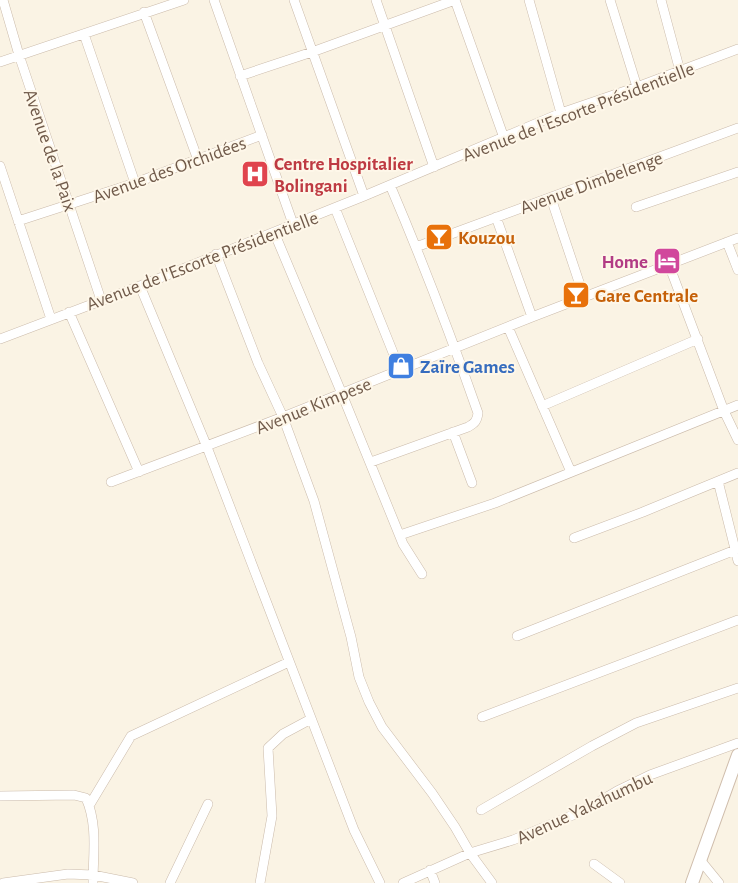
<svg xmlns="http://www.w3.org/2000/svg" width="738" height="883" font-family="'Alegreya Sans',sans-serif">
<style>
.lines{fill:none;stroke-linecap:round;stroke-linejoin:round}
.street-casing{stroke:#cbbbab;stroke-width:10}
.secondary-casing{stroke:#cfbdac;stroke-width:14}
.street{stroke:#fff;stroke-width:9}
.secondary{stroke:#fff;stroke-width:12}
.labels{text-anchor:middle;stroke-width:4;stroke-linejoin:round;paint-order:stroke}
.street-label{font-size:19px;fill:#715b4b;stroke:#fef7e9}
.health-label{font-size:19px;font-weight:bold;fill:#be3a42;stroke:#fef7e9;text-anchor:start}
.food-label{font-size:19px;font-weight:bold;fill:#c56008;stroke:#fef7e9;text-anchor:start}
.hotel-label{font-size:19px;font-weight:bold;fill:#b23c85;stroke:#fef7e9;text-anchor:end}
.shop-label{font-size:19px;font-weight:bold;fill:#366cbe;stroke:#fef7e9;text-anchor:start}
</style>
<rect width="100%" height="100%" fill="#faf3e4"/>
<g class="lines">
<g class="street-casing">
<path id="street" d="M 3,0 L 19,55 L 101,300
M 214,0 L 293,224
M 294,0 L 364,196
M 376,0 L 434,167
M 455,0 L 504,138
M 529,0 L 561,113
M 610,0 L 637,87
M 661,0 L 680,71
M 144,12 L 198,160
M 84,34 L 135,183
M 0,62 L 184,0
M 240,76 L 312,52 L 455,0
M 0,166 L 51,319
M 551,198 L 584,297
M 636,207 L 738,172
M 335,208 L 400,370
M 496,217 L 532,317
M 18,221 L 135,183 L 262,135
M 274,232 L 342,394 L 403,544 L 422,574
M 727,242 L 738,270
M 416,247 L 738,128
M 216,254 L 258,363 L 283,417 L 314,501 L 351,637 L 359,677 L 369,702 L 382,727 L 432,793 L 455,827 L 470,853 L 492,883
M 669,265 L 724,411 L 738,440
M 140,286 L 207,447 L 354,830 L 380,883
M 69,312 L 139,472
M 508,327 L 571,472
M 0,339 L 140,286 L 364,196 L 561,113 L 637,87 L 738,49
M 542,406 L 698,339
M 453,432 L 472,483
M 371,462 L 468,427 C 475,423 477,421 478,413 C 451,336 422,260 390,185
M 718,481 L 738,561
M 111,482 L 283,417 L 532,317 L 738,238
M 400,535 L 495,503 L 738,405
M 574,538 L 643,512 L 738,473
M 517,636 L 738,549
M 482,717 L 738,620
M 0,796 L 74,795 L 86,798 C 98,825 93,855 93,883
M 89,806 L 131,736 L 289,662
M 481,810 L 592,746 L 636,723 L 738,688
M 701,861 L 719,883
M 594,864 L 620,883
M 430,870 L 435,883
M 3,883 L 68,874 L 93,875 L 133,883
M 170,883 L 208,804
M 260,883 L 272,816 L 268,748 L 283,734 L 311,719
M 403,883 L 470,853 L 513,840 L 585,810 L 617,791 L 650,775 L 738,743"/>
</g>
<g class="secondary-casing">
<path id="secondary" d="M 692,883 L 738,755"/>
</g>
<use href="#street" class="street"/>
<use href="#secondary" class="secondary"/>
</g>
<defs>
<g id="hospital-square" transform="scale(1.4375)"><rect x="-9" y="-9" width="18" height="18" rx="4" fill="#e0444e" stroke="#fef7e9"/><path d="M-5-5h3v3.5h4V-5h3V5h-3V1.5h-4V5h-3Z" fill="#fff"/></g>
<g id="bar-square" transform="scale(1.4375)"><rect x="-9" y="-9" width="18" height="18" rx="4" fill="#e8710a" stroke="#fef7e9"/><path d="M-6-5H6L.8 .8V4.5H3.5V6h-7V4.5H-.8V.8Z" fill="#fff"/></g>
<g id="hotel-square" transform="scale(1.4375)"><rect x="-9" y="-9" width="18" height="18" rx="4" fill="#d1479c" stroke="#fef7e9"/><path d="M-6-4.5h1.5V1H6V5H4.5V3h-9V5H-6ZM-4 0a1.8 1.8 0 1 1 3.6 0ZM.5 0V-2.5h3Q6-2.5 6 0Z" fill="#fff"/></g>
<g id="shop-square" transform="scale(1.4375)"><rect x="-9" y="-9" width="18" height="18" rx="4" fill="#3f7fe0" stroke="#fef7e9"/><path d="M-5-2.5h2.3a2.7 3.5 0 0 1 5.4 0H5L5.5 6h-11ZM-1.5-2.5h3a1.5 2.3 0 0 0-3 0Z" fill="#fff"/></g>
</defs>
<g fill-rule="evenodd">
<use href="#hospital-square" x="255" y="174"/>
<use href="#bar-square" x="439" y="237"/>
<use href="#hotel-square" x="667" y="261"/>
<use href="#bar-square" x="576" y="295"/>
<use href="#shop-square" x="401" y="366"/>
</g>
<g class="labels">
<g class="street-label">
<text transform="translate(578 111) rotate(-21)" y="7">Avenue de l'Escorte Présidentielle</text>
<text transform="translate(51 150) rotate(71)" y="7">Avenue de la Paix</text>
<text transform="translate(169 169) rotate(-20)" y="7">Avenue des Orchidées</text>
<text transform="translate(591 182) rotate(-20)" y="7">Avenue Dimbelenge</text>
<text transform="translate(202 260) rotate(-21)" y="7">Avenue de l'Escorte Présidentielle</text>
<text transform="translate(313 405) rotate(-22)" y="7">Avenue Kimpese</text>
<text transform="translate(584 807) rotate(-25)" y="7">Avenue Yakahumbu</text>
</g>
<g class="health-label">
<text x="274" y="170">Centre Hospitalier<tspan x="274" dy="22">Bolingani</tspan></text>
</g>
<g class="food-label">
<text x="458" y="244">Kouzou</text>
<text x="595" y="302">Gare Centrale</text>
</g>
<g class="hotel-label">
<text x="648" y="268">Home</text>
</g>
<g class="shop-label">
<text x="420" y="373">Zaïre Games</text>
</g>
</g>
</svg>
